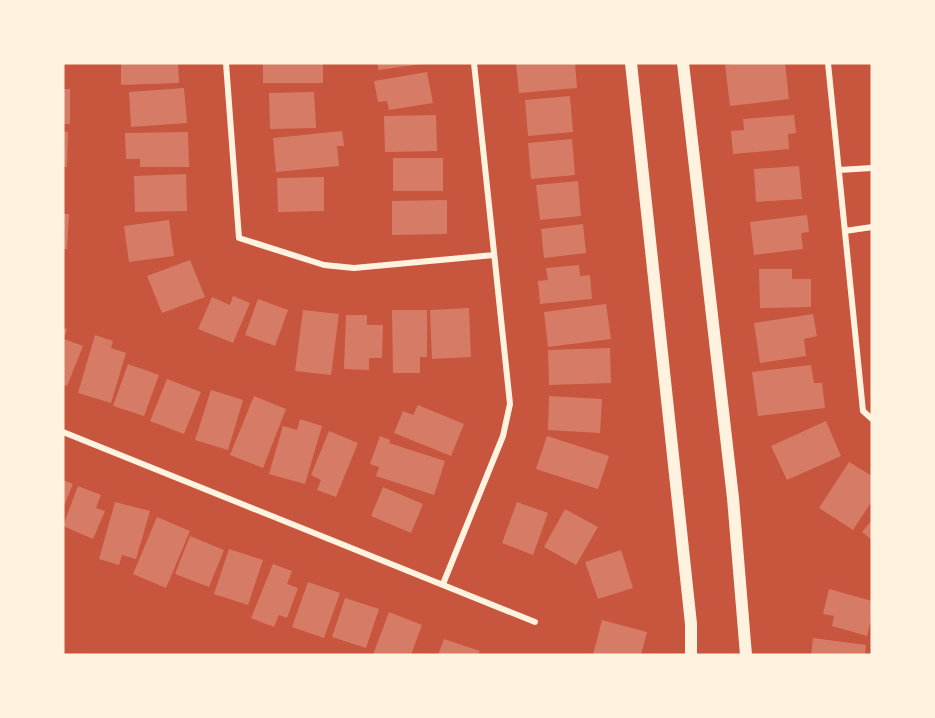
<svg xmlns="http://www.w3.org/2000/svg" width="935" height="718" font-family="'Work Sans',sans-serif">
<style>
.building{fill:#d67c66}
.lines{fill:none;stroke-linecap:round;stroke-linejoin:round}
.minor{stroke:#fff3e0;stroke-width:6}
.secondary{stroke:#fff3e0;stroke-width:12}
</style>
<rect width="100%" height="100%" fill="#c8553d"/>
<path class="building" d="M 121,63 L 178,63 L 179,83 L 121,85 Z
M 263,63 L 323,63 L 323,83 L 263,83 Z
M 378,63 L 422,63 L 422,64 L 378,70 Z
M 516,63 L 575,63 L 577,88 L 519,93 Z
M 743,63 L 785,63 L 789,99 L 730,106 L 725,65 Z
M 427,72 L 433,103 L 389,110 L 387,101 L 378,102 L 374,81 Z
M 184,88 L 187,123 L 131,127 L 129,92 Z
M 63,89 L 70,89 L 70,124 L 63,124 Z
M 314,92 L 316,128 L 270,129 L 269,93 Z
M 570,96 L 573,132 L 528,136 L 525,100 Z
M 436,115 L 437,151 L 385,152 L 384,116 Z
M 794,115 L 796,133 L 788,134 L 789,149 L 733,154 L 731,131 L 744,130 L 743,119 Z
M 63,131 L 68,132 L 67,167 L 63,167 Z
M 342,131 L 344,146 L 337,146 L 339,166 L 276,172 L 273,138 Z
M 188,132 L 189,167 L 140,167 L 140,159 L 126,159 L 125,133 Z
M 572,139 L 575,175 L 531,179 L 528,143 Z
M 393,158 L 443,158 L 443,191 L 393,191 Z
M 799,166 L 802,199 L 756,202 L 754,169 Z
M 186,174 L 187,211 L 135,212 L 134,176 Z
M 324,177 L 324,211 L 278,212 L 277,178 Z
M 578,181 L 581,216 L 540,220 L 536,185 Z
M 447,200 L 447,234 L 392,235 L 392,201 Z
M 63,214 L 69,214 L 67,249 L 63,249 Z
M 807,215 L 809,232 L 801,233 L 803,249 L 754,255 L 750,222 Z
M 169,220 L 174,256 L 129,262 L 124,226 Z
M 583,224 L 586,253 L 544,258 L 541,229 Z
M 190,260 L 205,297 L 162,313 L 147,276 Z
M 579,265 L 580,276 L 590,275 L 592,299 L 540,304 L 538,281 L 548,280 L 546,268 Z
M 759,269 L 792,269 L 792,279 L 811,279 L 811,307 L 760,308 Z
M 233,296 L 250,303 L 233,343 L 198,329 L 212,297 L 230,305 Z
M 258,299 L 288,310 L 275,346 L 245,335 Z
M 606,304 L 611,339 L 548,347 L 544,312 Z
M 469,308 L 471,357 L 432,359 L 430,310 Z
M 303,310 L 339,314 L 331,375 L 295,371 Z
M 392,310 L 427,310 L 427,357 L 420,357 L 420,373 L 393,373 Z
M 813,314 L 817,336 L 804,339 L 806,356 L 760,363 L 754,323 Z
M 346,315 L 367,315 L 367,325 L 383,325 L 382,358 L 369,358 L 369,370 L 344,369 Z
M 63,328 L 67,329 L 64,339 L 83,346 L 67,386 L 63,385 Z
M 95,335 L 113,341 L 111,348 L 126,353 L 111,403 L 78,393 Z
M 610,348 L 611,383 L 549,385 L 548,350 Z
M 128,364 L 159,375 L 144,416 L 113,406 Z
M 811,365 L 814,383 L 822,383 L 825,408 L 758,416 L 752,372 Z
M 167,379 L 201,392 L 184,434 L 150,421 Z
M 211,390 L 243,400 L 228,450 L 195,440 Z
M 254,396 L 286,409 L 263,468 L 230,455 Z
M 549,396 L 602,399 L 600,433 L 548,430 Z
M 418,405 L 464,424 L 451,456 L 394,433 L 403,411 L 413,415 Z
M 300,419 L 322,426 L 305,484 L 269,474 L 283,426 L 297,430 Z
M 826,421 L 841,456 L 787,480 L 771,446 Z
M 329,431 L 358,443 L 336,497 L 317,490 L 321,480 L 311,475 Z
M 380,436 L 390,440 L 389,443 L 445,461 L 434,495 L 376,476 L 379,467 L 370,464 Z
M 547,436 L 609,456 L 598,489 L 536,469 Z
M 849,462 L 872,476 L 872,501 L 853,530 L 819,508 Z
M 63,480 L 73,484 L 63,508 Z
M 78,486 L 101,495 L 96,508 L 105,511 L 93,539 L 63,526 Z
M 383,487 L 423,504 L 411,533 L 371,516 Z
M 115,502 L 150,511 L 136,559 L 122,555 L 119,565 L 99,559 Z
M 517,502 L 548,513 L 533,555 L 502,543 Z
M 565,509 L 598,527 L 576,565 L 544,547 Z
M 157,517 L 190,531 L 166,588 L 133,574 Z
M 872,520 L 872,540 L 862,532 Z
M 190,536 L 224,550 L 209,587 L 175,574 Z
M 229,549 L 263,560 L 248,605 L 214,594 Z
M 621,550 L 633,588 L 598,599 L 585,562 Z
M 273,564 L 292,571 L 287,584 L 298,588 L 287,618 L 279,615 L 274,627 L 251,618 Z
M 308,582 L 340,593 L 324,638 L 292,627 Z
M 829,589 L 872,601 L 872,616 L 867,636 L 832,626 L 834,616 L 823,614 Z
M 345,598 L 379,609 L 366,648 L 332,637 Z
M 389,612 L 422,625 L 411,655 L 373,655 Z
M 602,620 L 647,632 L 641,655 L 593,655 Z
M 813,638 L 866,645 L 865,655 L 811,655 Z
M 444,639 L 480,651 L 478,655 L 438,655 Z"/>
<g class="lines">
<path class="minor" d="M 226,63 L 239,238 L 324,265 L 354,268 L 494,255
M 828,63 L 863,411 L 872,419
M 839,170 L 872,168
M 845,231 L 872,227
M 63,432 L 535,622
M 443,584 L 503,436 L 510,404 L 474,63"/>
<path class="secondary" d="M 631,63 L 691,624 L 691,655
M 683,63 L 733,498 L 746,655"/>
</g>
<rect width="935" height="718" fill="none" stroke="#fff3e0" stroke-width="129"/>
</svg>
